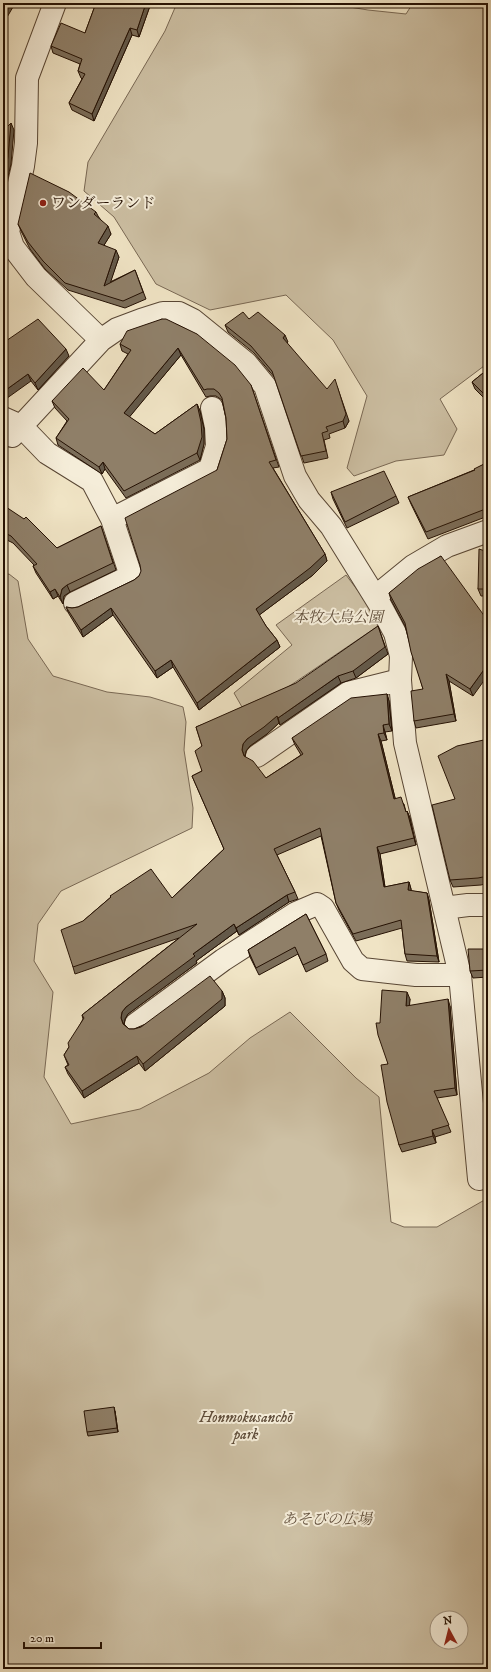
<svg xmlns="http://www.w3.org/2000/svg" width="491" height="1672" font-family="'IM FELL DW Pica','Noto Serif JP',serif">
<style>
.green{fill:#cdc0a4;stroke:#796854;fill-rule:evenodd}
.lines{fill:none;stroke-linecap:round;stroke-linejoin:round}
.minor-casing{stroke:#584634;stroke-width:24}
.minor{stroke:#f5edd9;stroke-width:22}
.wall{fill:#7b6d59;stroke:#251103}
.shaded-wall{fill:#645949;stroke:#251103}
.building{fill:#8f7f68;stroke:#251103}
.poi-dot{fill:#8f2418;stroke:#f5edd9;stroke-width:1.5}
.labels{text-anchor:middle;stroke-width:4;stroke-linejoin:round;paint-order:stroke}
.poi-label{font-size:15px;fill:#251103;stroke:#f5edd9;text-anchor:start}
.park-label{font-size:15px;font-style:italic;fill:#604e3b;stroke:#f5edd9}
</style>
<rect width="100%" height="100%" fill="#f0e4c5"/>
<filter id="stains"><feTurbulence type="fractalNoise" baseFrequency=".005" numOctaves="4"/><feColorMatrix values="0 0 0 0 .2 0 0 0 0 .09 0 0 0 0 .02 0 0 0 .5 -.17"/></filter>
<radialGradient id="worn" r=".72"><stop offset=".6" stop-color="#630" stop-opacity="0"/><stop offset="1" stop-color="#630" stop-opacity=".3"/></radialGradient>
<path class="green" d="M 177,3 L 325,3 L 368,10 L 406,14 L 413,3 L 488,3 L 488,363 L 440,399 L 457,429 L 444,455 L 396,461 L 354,476 L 347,468 L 367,396 L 333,340 L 286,295 L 210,310 L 156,284 L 114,217 L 84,191 L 88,162 L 165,31 Z
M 9,574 L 18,581 L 28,639 L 53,676 L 107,692 L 150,697 L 183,707 L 186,722 L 184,750 L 193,808 L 192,828 L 61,891 L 38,924 L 34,961 L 53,992 L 44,1077 L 71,1124 L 140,1109 L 209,1073 L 250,1038 L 290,1012 L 356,1078 L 379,1097 L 391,1222 L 404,1227 L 437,1227 L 488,1198 L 488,1669 L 3,1669 L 3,575 ZM 437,1618 L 461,1618 L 461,1642 L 437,1642 Z
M 346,575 L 368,604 L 378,626 L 288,687 L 242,707 L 234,693 L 292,645 L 276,625 Z"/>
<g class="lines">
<g class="minor-casing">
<path id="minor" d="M 55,3 L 27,78 L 26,143 L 23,166 L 8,232 L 13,247 L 36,277 L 101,340
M 3,418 L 21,426 L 47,453 L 92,481 L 112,519 L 131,576 L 75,603
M 12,436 L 101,340 L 117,329 L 141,320 L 163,313 L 179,313 L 193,320 L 246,363 L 265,386 L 295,476 L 309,500 L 331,526 L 380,605 L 395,633 L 401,656 L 400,680 L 405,743 L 460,975 L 479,1179
M 112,519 L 210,469 L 217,446 L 216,427 L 212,408
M 375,597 L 413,566 L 447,546 L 488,531
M 257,756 L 348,693 L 400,680
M 444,908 L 468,905 L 488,905
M 136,1024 L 223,960 L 296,913 L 317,904 L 323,908 L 353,961 L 362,969 L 416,975 L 460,975"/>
</g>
<use href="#minor" class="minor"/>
</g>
<path class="wall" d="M 96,3 L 151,3 L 139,37 L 132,35 L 94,121 L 72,110 L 69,103 L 82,79 L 81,78 L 78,71 L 80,64 L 53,53 L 51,46 L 85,33 Z
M 96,212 L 98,216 L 111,234 L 104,245 L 119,257 L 110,282 L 135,270 L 146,299 L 125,308 L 68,290 L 45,269 L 30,249 L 21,231 L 18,224 Z
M 162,319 L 251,385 L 279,467 L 273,468 L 325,554 L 327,561 L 313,575 L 259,615 L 266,626 L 277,640 L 280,647 L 199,710 L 173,667 L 157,678 L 113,615 L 83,637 L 69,614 L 66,607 L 72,608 L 78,607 L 134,580 L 139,576 L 217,470 L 227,439 L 226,418 L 222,401 L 222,400 L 216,396 L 210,396 L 206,397 L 181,355 L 129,417 L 155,434 L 197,404 L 200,411 L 204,429 L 204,444 L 200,460 L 126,498 L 105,469 L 102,474 L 58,445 L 56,438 L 67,421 L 55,408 L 52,401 L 104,390 L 128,354 L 122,351 L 120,344 Z
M 249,319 L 288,342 L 287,343 L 349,421 L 345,428 L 329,434 L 330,438 L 324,440 L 328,458 L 304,463 L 275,378 L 254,353 L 228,332 L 225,325 Z
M 3,343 L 69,356 L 38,390 L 31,381 Z
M 488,369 L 488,402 L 475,389 L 472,382 Z
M 488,462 L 488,516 L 428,539 L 411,504 L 408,497 L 474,470 Z
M 331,492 L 396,496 L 399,503 L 347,528 L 333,499 Z
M 3,505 L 57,548 L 101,526 L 116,570 L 70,592 L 64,596 L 63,604 L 58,596 L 53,599 L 36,573 L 33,566 L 34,565 L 13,543 L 3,538 Z
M 488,552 L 488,596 L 481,596 L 478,589 Z
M 441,556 L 473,696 L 449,681 L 456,721 L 416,728 L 414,721 L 423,689 L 405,626 L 391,600 L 389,593 Z
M 388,654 L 356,678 L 341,683 L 280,725 L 279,723 L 267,734 L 250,746 L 246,751 L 245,757 L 266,778 L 301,755 L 295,745 L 292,738 L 387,694 L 389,701 L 392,731 L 385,732 L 387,740 L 381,741 L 395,798 L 404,804 L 406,812 L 407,811 L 410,818 L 416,845 L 380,854 L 385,887 L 409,882 L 411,889 L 411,891 L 427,893 L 429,900 L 439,962 L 407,961 L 405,954 L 402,928 L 356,941 L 339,910 L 336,903 L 321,836 L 277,855 L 295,892 L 298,899 L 289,902 L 239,935 L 237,931 L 196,961 L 197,963 L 128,1014 L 125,1019 L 124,1024 L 129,1029 L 134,1029 L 222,991 L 225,998 L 225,1006 L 145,1071 L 139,1063 L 84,1098 L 68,1074 L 65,1067 L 68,1065 L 64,1055 L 69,1047 L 83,1019 L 82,1015 L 179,938 L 75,974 L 73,967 L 83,921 L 111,897 L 110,896 L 172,898 L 224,849 L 192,776 L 202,771 L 202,746 L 196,727 Z
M 488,739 L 488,883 L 481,885 L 453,887 L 450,880 L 455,799 Z
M 306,914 L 326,954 L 328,961 L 306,972 L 298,954 L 259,975 L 250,957 L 248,950 Z
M 488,949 L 488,977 L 473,978 L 470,971 Z
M 410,999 L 409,1006 L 450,1006 L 457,1095 L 437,1098 L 451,1132 L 435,1137 L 436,1143 L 402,1152 L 399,1145 L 388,1064 L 380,1023 Z
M 488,1014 L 488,1050 L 487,1050 L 484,1043 Z
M 115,1411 L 118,1432 L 88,1436 L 87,1432 Z"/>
<path class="shaded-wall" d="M 6,3 L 12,3 L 13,7 L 3,24 L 3,9 Z
M 146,3 L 151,3 L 139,37 L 137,30 Z
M 130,28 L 132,35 L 94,121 L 92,114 Z
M 11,123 L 14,130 L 11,164 L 3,198 L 3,179 Z
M 108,226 L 111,234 L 101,250 L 98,243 Z
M 116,250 L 119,257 L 107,293 L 104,286 Z
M 285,335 L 288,342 L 285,345 L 283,338 Z
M 178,348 L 181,355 L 127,420 L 124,413 Z
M 66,349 L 69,356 L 38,390 L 35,383 Z
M 28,374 L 31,381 L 3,401 L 3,392 Z
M 337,386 L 349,421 L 345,428 L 343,421 Z
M 197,404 L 200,411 L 204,429 L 204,444 L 200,460 L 197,453 Z
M 103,462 L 105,469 L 102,474 L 99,467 Z
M 325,554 L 327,561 L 313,575 L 258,616 L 256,609 Z
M 67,585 L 70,592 L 64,596 L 63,604 L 60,597 L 62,589 Z
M 55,589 L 58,596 L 53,599 L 50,592 Z
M 111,608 L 113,615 L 83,637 L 81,630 Z
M 378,626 L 388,654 L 356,678 L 353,671 Z
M 277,640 L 280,647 L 199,710 L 197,703 Z
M 171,660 L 173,667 L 157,678 L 155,671 Z
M 488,664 L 488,675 L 473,696 L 470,689 Z
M 446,674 L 449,681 L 456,721 L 454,714 Z
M 338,676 L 341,683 L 280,725 L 278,718 Z
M 387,694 L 389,701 L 392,731 L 389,724 Z
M 277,716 L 279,723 L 267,734 L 250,746 L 246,751 L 245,757 L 242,750 L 243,744 L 247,739 Z
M 383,725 L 385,732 L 387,740 L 384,733 Z
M 378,734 L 381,741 L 397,806 L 394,799 Z
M 407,811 L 410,818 L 416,845 L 414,838 Z
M 377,847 L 380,854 L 386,894 L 384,887 Z
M 409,882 L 411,889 L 411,897 L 408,890 Z
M 427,893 L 429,900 L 439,962 L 437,956 Z
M 287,895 L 289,902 L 239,935 L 236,928 Z
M 234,924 L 237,931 L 196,961 L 197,963 L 128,1014 L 125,1019 L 124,1025 L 121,1018 L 122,1012 L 126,1007 L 193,954 Z
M 222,991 L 225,998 L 225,1006 L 145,1071 L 143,1064 Z
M 407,992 L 410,999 L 409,1013 L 406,1006 Z
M 448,999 L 450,1006 L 457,1095 L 455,1088 Z
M 137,1056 L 139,1063 L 84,1098 L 82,1091 Z
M 432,1130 L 435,1137 L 436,1143 L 433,1136 Z
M 114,1407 L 115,1411 L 118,1432 L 117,1428 Z"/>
<path class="building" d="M 3,3 L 6,3 L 3,9 Z
M 96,3 L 146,3 L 137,30 L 130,28 L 92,114 L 69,103 L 85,74 L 78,71 L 82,59 L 51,46 L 61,23 L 85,33 Z
M 11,123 L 8,157 L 3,179 L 3,131 Z
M 30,173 L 69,192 L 96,212 L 94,214 L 108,226 L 98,243 L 116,250 L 104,286 L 135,270 L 143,292 L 123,301 L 65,283 L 43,261 L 28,242 L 18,224 Z
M 243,312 L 249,319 L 258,312 L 285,335 L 283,338 L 327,389 L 335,379 L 346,414 L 343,421 L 326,427 L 328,431 L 322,433 L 326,451 L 301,456 L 272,371 L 251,346 L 225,325 Z
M 38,319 L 66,349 L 35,383 L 28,374 L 3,392 L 3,343 Z
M 162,319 L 166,319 L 197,334 L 235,365 L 251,385 L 276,460 L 269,462 L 325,554 L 310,568 L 256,609 L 266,626 L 277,640 L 197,703 L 171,660 L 155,671 L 111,608 L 81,630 L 66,607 L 72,608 L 78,607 L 134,580 L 139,576 L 141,571 L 140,565 L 125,518 L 217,470 L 227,439 L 226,418 L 222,398 L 219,393 L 214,389 L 207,389 L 204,390 L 178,348 L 124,413 L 155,434 L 197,404 L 201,422 L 202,437 L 197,453 L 124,491 L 103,462 L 99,467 L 56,438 L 69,419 L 52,401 L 83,368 L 104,390 L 131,350 L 120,344 L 127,331 Z
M 488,369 L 488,398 L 472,382 Z
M 488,462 L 488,508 L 426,532 L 408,497 L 475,470 L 474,469 Z
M 384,471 L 396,496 L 345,522 L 331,492 Z
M 3,505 L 24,519 L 26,517 L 57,548 L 101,526 L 113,563 L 67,585 L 62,589 L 60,597 L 55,589 L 50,592 L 33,566 L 37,564 L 11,536 L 3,532 Z
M 479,549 L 488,552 L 488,589 L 478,589 Z
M 441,556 L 488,621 L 488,664 L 470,689 L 446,674 L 454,714 L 414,721 L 411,691 L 423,689 L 411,652 L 405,623 L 389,593 L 418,569 Z
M 378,626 L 385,647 L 353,671 L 338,676 L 278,718 L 277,716 L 264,727 L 247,739 L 243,744 L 242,750 L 244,756 L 253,761 L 266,778 L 303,754 L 292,738 L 351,698 L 387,694 L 389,724 L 383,725 L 384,733 L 378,734 L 394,799 L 401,797 L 406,812 L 407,811 L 414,838 L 377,847 L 384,887 L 409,882 L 408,890 L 427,893 L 437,956 L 405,954 L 401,920 L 353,934 L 336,903 L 320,828 L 274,849 L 295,892 L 287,895 L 236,928 L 234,924 L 193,954 L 195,956 L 126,1007 L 122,1012 L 121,1018 L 123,1024 L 129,1029 L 134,1029 L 141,1027 L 210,976 L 222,991 L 222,999 L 143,1064 L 137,1056 L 82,1091 L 65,1067 L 69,1065 L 64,1055 L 69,1047 L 68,1043 L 84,1018 L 82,1015 L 197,924 L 73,967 L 61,930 L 83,921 L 111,897 L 110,896 L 151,869 L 172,898 L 224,849 L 192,776 L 202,771 L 195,751 L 202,746 L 196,727 L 296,683 Z
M 488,739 L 488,876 L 478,878 L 450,880 L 432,805 L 455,799 L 438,756 L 457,746 Z
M 306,914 L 326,954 L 303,965 L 295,947 L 256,968 L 248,950 Z
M 468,949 L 488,949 L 488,970 L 470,971 Z
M 382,990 L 407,992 L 406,1006 L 448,999 L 455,1088 L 434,1091 L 449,1125 L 432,1130 L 433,1136 L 399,1145 L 387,1102 L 381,1065 L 388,1064 L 378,1035 L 376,1023 L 380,1023 Z
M 488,1014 L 488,1043 L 484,1043 Z
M 485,1116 L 488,1117 L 488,1150 L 487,1150 Z
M 114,1407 L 117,1428 L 87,1432 L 84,1411 Z"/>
<circle class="poi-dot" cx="43" cy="203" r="4"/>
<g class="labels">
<g class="poi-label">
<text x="51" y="208">ワンダーランド</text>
</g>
<g class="park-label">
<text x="338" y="622">本牧大鳥公園</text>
<text x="246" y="1422">Honmokusanchō<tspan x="246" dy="17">park</tspan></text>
<text x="327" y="1524">あそびの広場</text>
</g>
</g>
<rect width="491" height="1672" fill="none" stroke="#f0e4c5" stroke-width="16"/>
<rect x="4" y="4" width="483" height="1664" fill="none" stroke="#251103" stroke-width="2"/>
<rect x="8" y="8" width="475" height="1656" fill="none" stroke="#251103"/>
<g transform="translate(449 1630) rotate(353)"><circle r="19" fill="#f5edd9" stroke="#a29583"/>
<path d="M0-3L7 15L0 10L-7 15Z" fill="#8f2418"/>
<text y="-6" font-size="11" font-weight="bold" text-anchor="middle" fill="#251103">N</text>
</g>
<path d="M24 1642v6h77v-6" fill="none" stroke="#251103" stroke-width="2"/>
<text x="30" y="1642" font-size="12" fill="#251103" stroke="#f5edd9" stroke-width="3" paint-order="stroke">20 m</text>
<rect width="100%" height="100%" filter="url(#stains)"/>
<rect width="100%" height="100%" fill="url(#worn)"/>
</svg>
